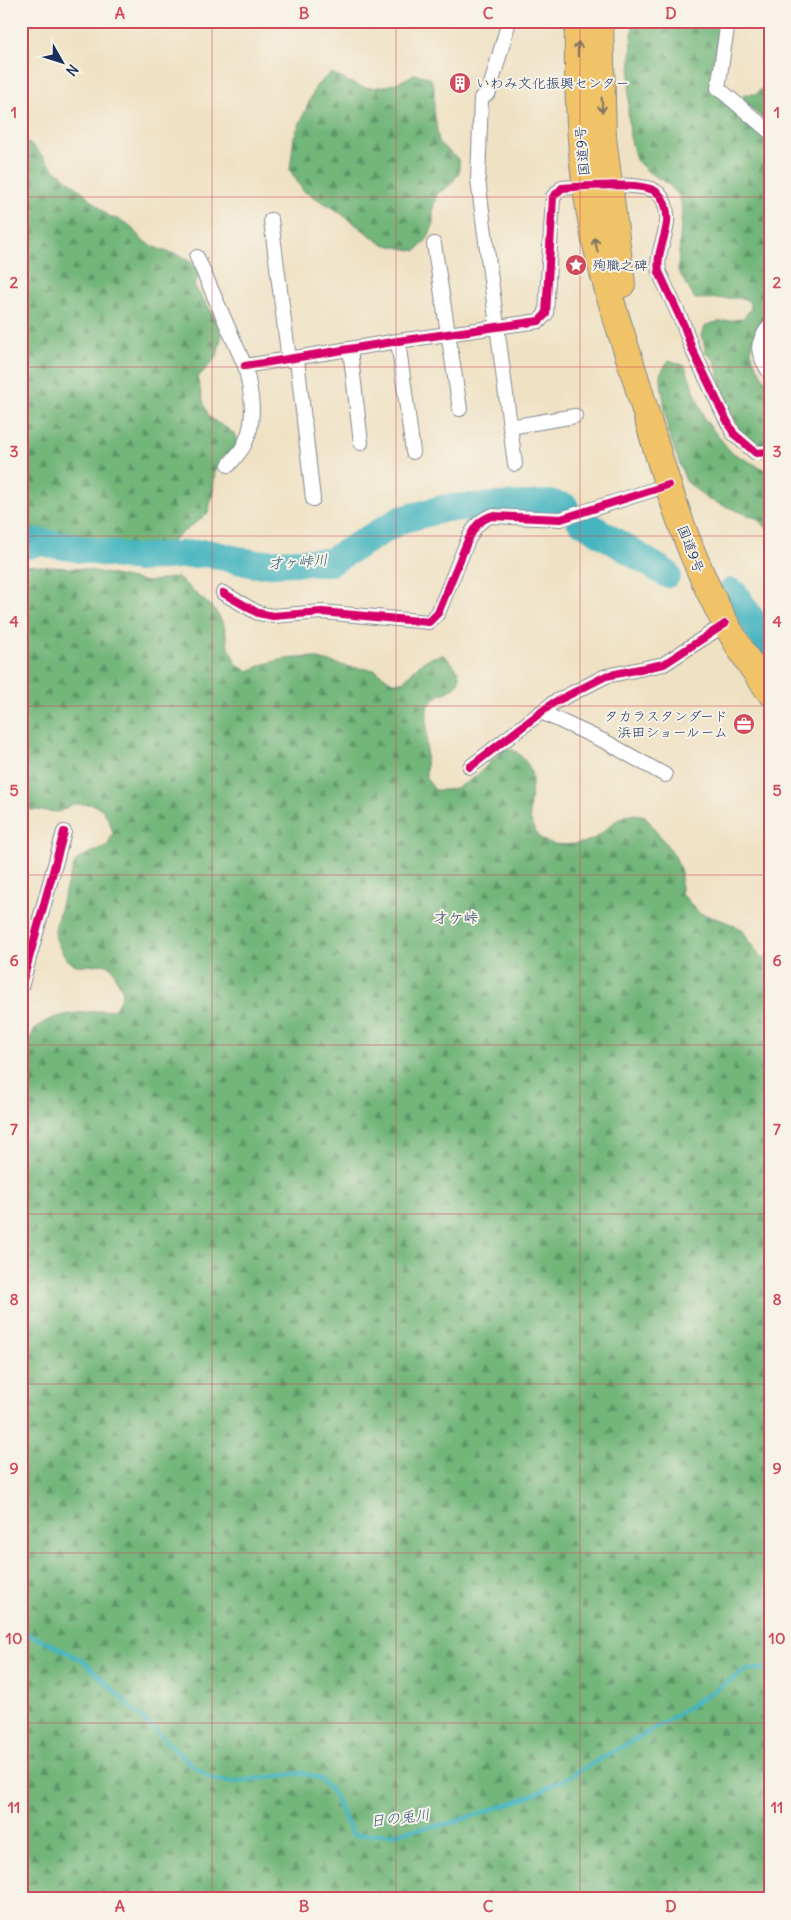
<svg xmlns="http://www.w3.org/2000/svg" width="791" height="1920" font-family="Delius,'Klee One',sans-serif">
<style>
.forest{fill:url(#forest-firs);stroke:#46726c}
.lines{fill:none;stroke-linecap:round;stroke-linejoin:round}
.stream{stroke:#46b5bf;stroke-width:4.5}
.river{stroke:#46b5bf;stroke-width:28}
.street-casing{stroke:#858890;stroke-width:16}
.highway-casing{stroke:#858890;stroke-width:28}
.street{stroke:#fff;stroke-width:14}
.highway{stroke:#f1c369;stroke-width:26}
.cycleway-casing{stroke:#f7f3e8;stroke-width:11}
.cycleway{stroke:#d6006c;stroke-width:8}
.oneway{stroke:#7b7263}
.grid{fill:none;stroke:#d1495b;stroke-width:1;stroke-opacity:0.55}
.labels{text-anchor:middle;stroke-width:4;stroke-linejoin:round;paint-order:stroke}
.poi-label{font-size:14px;fill:#1b2f5e;stroke:#f7f3e8;text-anchor:start}
.street-label{font-size:14px;fill:#1b2f5e;stroke:#f7f3e8}
.water-label{font-size:15px;font-style:italic;fill:#28577b;stroke:#f7f3e8}
.neighbourhood-label{font-size:15px;fill:#1b2f5e;stroke:#f7f3e8}
.neatline{fill:none;stroke:#d1495b;stroke-width:2}
.grid-label{font-size:16px;text-anchor:middle;font-weight:bold;fill:#d1495b}
</style>
<defs>
<pattern id="forest-firs" width="22" height="20" patternUnits="userSpaceOnUse" patternTransform="scale(1.25)"><rect width="22" height="20" fill="#72b67a"/><path d="M5 1l3.5 6h-7zM16 11l3.5 6h-7z" fill="#5d9467"/></pattern>
</defs>
<rect width="100%" height="100%" fill="#f7f3e8"/>
<filter id="ink" filterUnits="userSpaceOnUse"><feTurbulence type="fractalNoise" baseFrequency=".02" numOctaves="2"/><feDisplacementMap in="SourceGraphic" scale="10" xChannelSelector="R" yChannelSelector="G"/><feConvolveMatrix kernelMatrix="1 2 1 2 8 2 1 2 1" color-interpolation-filters="sRGB"/></filter>
<filter id="wash" filterUnits="userSpaceOnUse"><feTurbulence type="fractalNoise" baseFrequency=".0096" numOctaves="4" result="noise"/><feDisplacementMap in="SourceGraphic" scale="20" xChannelSelector="R" yChannelSelector="G"/><feGaussianBlur stdDeviation="1.12" result="paint"/><feColorMatrix in="noise" values="0 0 0 0 0 0 0 0 0 0 0 0 0 0 0 0 0 1.4 0 .05"/><feComposite in="paint" operator="in"/></filter>
<g filter="url(#wash)">
<rect width="100%" height="100%" fill="#efe1c3"/>
<path class="forest" d="M 633,21 L 721,21 L 714,63 L 713,86 L 764,133 L 770,147 L 770,318 L 754,338 L 751,351 L 754,361 L 770,389 L 770,447 L 753,447 L 738,429 L 724,397 L 715,361 L 706,353 L 702,335 L 705,326 C 717,320 730,322 744,318 L 751,308 L 749,301 L 742,298 L 695,299 L 678,270 L 682,209 L 680,197 L 668,184 L 647,171 L 636,160 L 630,137 L 628,110 Z
M 331,73 C 340,77 348,82 356,85 C 374,92 399,84 414,74 L 424,76 L 431,79 L 434,87 L 434,112 L 439,143 L 459,160 L 459,173 L 450,185 L 437,194 L 433,208 L 433,225 L 428,238 L 416,251 L 382,244 L 335,209 L 303,191 L 290,170 L 294,137 L 316,86 Z
M 770,80 L 770,122 L 763,119 L 742,100 L 745,94 L 756,94 Z
M 21,139 L 34,147 L 55,170 L 83,192 L 108,216 L 120,220 L 129,225 L 143,241 L 161,250 L 179,255 L 192,263 L 199,275 L 194,286 L 210,309 L 222,334 L 217,357 L 197,378 C 200,387 204,409 209,416 C 220,428 230,425 239,441 L 234,450 L 223,456 L 215,471 L 213,492 L 208,513 L 169,543 L 146,545 L 120,552 L 79,543 L 42,531 L 21,534 Z
M 669,360 L 685,366 L 705,420 L 731,452 L 765,470 L 770,469 L 770,531 L 756,518 L 707,499 L 686,481 L 668,433 L 660,374 Z
M 21,565 L 84,569 L 147,582 L 177,577 L 215,610 L 224,625 L 228,645 L 237,666 L 249,671 L 264,664 L 284,659 L 310,657 L 350,667 L 375,670 L 392,682 L 403,682 C 417,667 422,658 443,655 C 456,665 469,680 449,691 C 445,693 441,694 438,696 C 434,699 430,704 427,707 L 426,778 L 435,790 C 465,793 482,770 502,750 L 514,750 C 544,774 527,787 530,817 C 531,824 536,835 543,840 C 555,848 583,845 595,838 C 605,832 611,822 623,817 C 631,813 637,814 645,816 L 675,856 L 681,872 L 681,893 L 699,913 L 724,921 L 742,929 L 749,942 L 762,958 L 770,955 L 770,1899 L 21,1899 L 21,1072 C 24,1062 27,1043 32,1034 C 47,1009 91,1014 115,1009 C 124,992 125,994 116,978 C 115,974 114,970 112,968 C 101,958 82,973 68,960 C 63,954 55,941 55,932 C 55,924 72,864 77,860 C 84,854 100,850 108,845 L 113,833 L 109,820 L 102,809 L 91,804 L 73,804 L 59,812 L 21,809 Z"/>
<g class="lines">
<path class="stream" d="M 21,1631 L 59,1648 L 86,1663 L 155,1731 L 191,1764 L 212,1779 L 231,1782 L 302,1773 L 319,1778 L 331,1790 L 353,1835 L 391,1834 L 451,1823 L 526,1798 L 561,1781 L 654,1729 L 748,1669 L 770,1669"/>
<path class="river" d="M 580,520 L 667,574
M 21,547 L 39,542 L 136,558 L 207,553 L 255,564 L 295,562 L 330,562 L 400,520 L 446,508 L 552,504 L 565,507
M 731,592 L 735,595 L 770,647"/>
</g>
</g>
<g filter="url(#ink)">
<g class="lines">
<g class="street-casing">
<path id="street" d="M 509,21 L 489,92 L 481,98 L 478,180 L 515,464
M 728,21 L 718,88 L 770,132
M 271,220 L 289,360
M 434,244 L 460,409
M 197,257 L 245,366 C 251,391 257,419 245,443 C 242,451 234,458 229,465
M 770,325 C 754,345 757,352 770,373
M 398,341 L 413,452
M 350,349 L 361,443
M 297,359 L 313,499
M 245,366 L 398,341 L 539,321 L 546,314 L 553,197 L 562,188 C 581,186 639,182 655,191 C 665,197 668,211 667,223 C 665,240 656,254 659,272 L 684,326 L 692,349 L 725,417 L 734,434 L 756,453 L 770,452
M 510,427 L 575,416
M 223,593 L 258,613 L 273,616 L 322,612 L 429,622 L 438,613 L 468,540 C 474,528 478,521 491,516 L 561,519 L 668,485
M 541,712 L 608,743 L 665,775
M 470,767 L 553,703 L 606,676 L 664,664 L 725,624
M 21,987 L 64,832"/>
</g>
<g class="highway-casing">
<path id="highway" d="M 578,21 C 577,89 579,158 592,225 C 603,285 626,344 643,403 C 673,506 703,605 770,692
M 600,21 L 603,138 L 622,284"/>
</g>
<use href="#street" class="street"/>
<use href="#highway" class="highway"/>
<g class="cycleway-casing">
<path id="cycleway" d="M 245,366 L 398,341 L 539,321 L 546,314 L 553,197 L 562,188 C 581,186 639,182 655,191 C 665,197 668,211 667,223 C 665,240 656,254 659,272 L 684,326 L 692,349 L 725,417 L 734,434 L 756,453 L 770,452
M 223,593 L 258,613 L 273,616 L 322,612 L 429,622 L 438,613 L 468,540 C 474,528 478,521 491,516 L 561,519 L 668,485
M 470,767 L 553,703 L 606,676 L 664,664 L 725,624
M 21,987 L 64,832"/>
</g>
<use href="#cycleway" class="cycleway"/>
</g>
<defs><path id="oneway-shaft" d="M-6 0H5M1.5-3L5.5 0L1.5 3" fill="none" stroke-width="1.6" stroke-linecap="round" stroke-linejoin="round" transform="scale(1.25)"/></defs>
<g class="oneway">
<use href="#oneway-shaft" transform="translate(578 49) rotate(-89)"/>
<use href="#oneway-shaft" transform="translate(602 105) rotate(87)"/>
<use href="#oneway-shaft" transform="translate(596 245) rotate(-103)"/>
</g>
</g>
<path class="grid" d="M 212,21 L 212,1899M 396,21 L 396,1899M 580,21 L 580,1899M 21,197 L 770,197M 21,367 L 770,367M 21,536 L 770,536M 21,706 L 770,706M 21,875 L 770,875M 21,1045 L 770,1045M 21,1214 L 770,1214M 21,1384 L 770,1384M 21,1553 L 770,1553M 21,1723 L 770,1723"/>
<defs>
<g id="building-disc" transform="scale(1.125)"><circle r="9.5" fill="#d1495b" stroke="#f7f3e8"/><path d="M-4-6H4V6H1V3H-1V6H-4ZM-2.5-4.3h1.7v1.8h-1.7ZM.8-4.3h1.7v1.8H.8ZM-2.5-1h1.7V.8h-1.7ZM.8-1h1.7V.8H.8Z" fill="#fff"/></g>
<g id="sight-disc" transform="scale(1.125)"><circle r="9.5" fill="#d1495b" stroke="#f7f3e8"/><path d="M0-6L1.8-2.2L6-1.7L2.9 1.2L3.7 5.4L0 3.3L-3.7 5.4L-2.9 1.2L-6-1.7L-1.8-2.2Z" fill="#fff"/></g>
<g id="office-disc" transform="scale(1.125)"><circle r="9.5" fill="#d1495b" stroke="#f7f3e8"/><path d="M-6-3h4V-5.5h4V-3h4V5H-6ZM-1-4.5V-3h2v-1.5ZM-6 0V1H6V0Z" fill="#fff"/></g>
</defs>
<g fill-rule="evenodd">
<use href="#building-disc" x="460" y="83"/>
<use href="#sight-disc" x="576" y="265"/>
<use href="#office-disc" x="744" y="724"/>
</g>
<g class="labels">
<g class="poi-label">
<text x="476" y="88">いわみ文化振興センター</text>
<text x="592" y="270">殉職之碑</text>
<text x="728" y="721" text-anchor="end">タカラスタンダード<tspan x="728" dy="16">浜田ショールーム</tspan></text>
</g>
<g class="street-label">
<text transform="translate(582 151) rotate(-95)" y="5">国道9号</text>
<text transform="translate(691 549) rotate(69)" y="5">国道9号</text>
</g>
<g class="water-label">
<text transform="translate(298 562) rotate(-4)" y="5">才ヶ峠川</text>
<text transform="translate(400 1818) rotate(-7)" y="5">日の兎川</text>
</g>
<g class="neighbourhood-label">
<text x="456" y="923">才ケ峠</text>
</g>
</g>
<rect width="791" height="1920" fill="none" stroke="#f7f3e8" stroke-width="55"/>
<g transform="translate(62 62) rotate(129)" stroke="#f7f3e8" stroke-width="4" paint-order="stroke">
<path d="M0-4L9 19L0 12L-9 19Z" fill="#1b2f5e"/>
<text y="-8" font-size="14" font-weight="bold" text-anchor="middle" fill="#1b2f5e">N</text>
</g>
<rect x="28" y="28" width="736" height="1864" class="neatline"/>
<g class="grid-label">
<text x="120" y="19">A</text>
<text x="304" y="19">B</text>
<text x="488" y="19">C</text>
<text x="671" y="19">D</text>
<text x="14" y="118">1</text>
<text x="777" y="118">1</text>
<text x="14" y="288">2</text>
<text x="777" y="288">2</text>
<text x="14" y="457">3</text>
<text x="777" y="457">3</text>
<text x="14" y="627">4</text>
<text x="777" y="627">4</text>
<text x="14" y="796">5</text>
<text x="777" y="796">5</text>
<text x="14" y="966">6</text>
<text x="777" y="966">6</text>
<text x="14" y="1135">7</text>
<text x="777" y="1135">7</text>
<text x="14" y="1305">8</text>
<text x="777" y="1305">8</text>
<text x="14" y="1474">9</text>
<text x="777" y="1474">9</text>
<text x="14" y="1644">10</text>
<text x="777" y="1644">10</text>
<text x="14" y="1813">11</text>
<text x="777" y="1813">11</text>
<text x="120" y="1912">A</text>
<text x="304" y="1912">B</text>
<text x="488" y="1912">C</text>
<text x="671" y="1912">D</text>
</g>
</svg>
